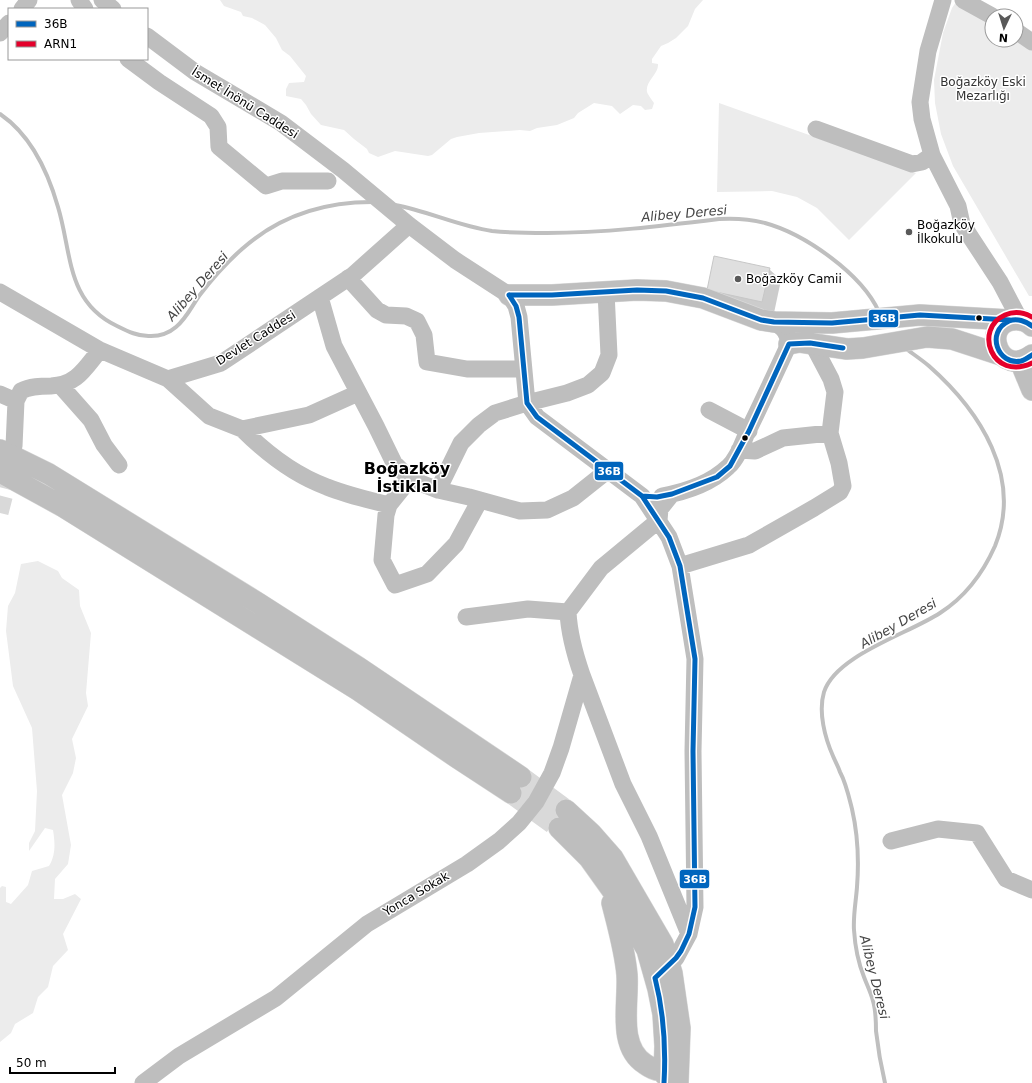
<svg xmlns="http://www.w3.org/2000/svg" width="1032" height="1083" font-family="'DejaVu Sans',sans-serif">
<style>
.green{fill:#ececec}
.shadow{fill:#0003}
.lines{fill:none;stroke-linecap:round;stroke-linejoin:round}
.stream{stroke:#bfbfbf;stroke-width:4}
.building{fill:#dfdfdf;stroke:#c7c7c7}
.minor-tunnel{stroke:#d9d9d9;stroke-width:17;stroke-dasharray:17 8;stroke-linecap:butt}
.major-tunnel{stroke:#d9d9d9;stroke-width:21;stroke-dasharray:21 10;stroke-linecap:butt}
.major-casing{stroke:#dbdbdb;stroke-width:22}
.minor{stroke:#bebebe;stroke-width:17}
.major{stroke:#bebebe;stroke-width:21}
.bus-1-casing{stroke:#fff;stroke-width:8}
.bus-2-casing{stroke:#fff;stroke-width:8}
.bus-1{stroke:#0065bd;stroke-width:5}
.bus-2{stroke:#e4002b;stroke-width:5}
.poi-dot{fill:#595959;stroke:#fff;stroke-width:1.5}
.bus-dot{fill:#000;stroke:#fff;stroke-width:1.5}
.labels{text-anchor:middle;stroke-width:3;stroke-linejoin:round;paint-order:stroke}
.park-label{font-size:12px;fill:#333;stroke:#fff}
.street-label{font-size:12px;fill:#000;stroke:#fff}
.poi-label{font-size:12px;fill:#000;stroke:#fff;text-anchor:start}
.water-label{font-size:13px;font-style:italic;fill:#444;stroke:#fff}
.district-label{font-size:16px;font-weight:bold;fill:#000;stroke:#fff}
.line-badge{stroke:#fff;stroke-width:1.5}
.badge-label{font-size:11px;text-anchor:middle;font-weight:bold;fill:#fff}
</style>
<rect width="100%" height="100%" fill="#fff"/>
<path class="green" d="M 220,0 L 703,0 L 695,9 L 688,26 L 676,38 L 668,43 L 661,46 L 652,59 L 652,63 L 658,64 C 659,74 645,81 647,92 C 648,95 652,100 654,103 L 652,109 L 645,110 L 641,106 L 633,105 L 620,114 L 612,106 L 594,103 L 578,113 L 574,118 L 557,125 L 537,128 L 530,131 L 520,130 L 479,133 L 457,137 L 451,139 L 432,155 L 428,156 L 395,151 L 378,157 L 369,153 L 367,149 L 354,139 L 344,130 L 321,125 L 311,114 L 306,105 L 301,99 L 286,96 L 286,89 L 289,83 L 304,82 L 306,76 L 290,56 L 282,50 L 276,38 L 265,25 L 252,18 L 243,16 L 241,12 L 224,6 Z
M 956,2 L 992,16 L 992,40 L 1016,40 L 1032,42 L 1032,296 L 1029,296 L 953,166 L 941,134 L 935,103 L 934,80 L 943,33 L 952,8 Z
M 719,103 L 916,173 L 849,240 L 817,208 L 797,197 L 772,191 L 717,192 Z
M 38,561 L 58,571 L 62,578 L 79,590 L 80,606 L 91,633 L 86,693 L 88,706 L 72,739 L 76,758 L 73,773 L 62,795 L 71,845 L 68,864 L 55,879 L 54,899 L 63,899 L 75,894 L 81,899 L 63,934 L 68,950 L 53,966 L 48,987 L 38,997 L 33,1013 L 15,1024 L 11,1033 L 0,1042 L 0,888 L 2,886 L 6,887 L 6,902 L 11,904 L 28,885 L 32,871 L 49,866 C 56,855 55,842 53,830 L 45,828 L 29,851 L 29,843 L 35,831 L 37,791 L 32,728 L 13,686 L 6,631 L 8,606 L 15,593 L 21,564 Z"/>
<path class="shadow" d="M 769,269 L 781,280 L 774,313 L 720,302 L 708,290 Z"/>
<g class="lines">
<path class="stream" d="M 0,114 C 31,135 48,172 58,207 C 72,253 66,302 117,326 C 127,331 139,337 151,336 C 160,336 169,333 176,327 C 186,319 192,306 199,296 C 212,279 226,263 242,249 C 279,216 324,202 372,202
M 395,205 C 428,211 458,226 492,231 C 510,233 528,233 547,233 C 604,233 662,226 719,219 C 735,218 750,219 765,223 C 805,234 862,274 879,312
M 885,1083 C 881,1066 878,1049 876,1031 C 876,1021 876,1011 873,1001 C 871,993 867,985 864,977 C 858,962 855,946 854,930 C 853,916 856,901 857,887 C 859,861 858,835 852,809 C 849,797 846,783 840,772 C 838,766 835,761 833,756 C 825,738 818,712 824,692 C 836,655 908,634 940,613 C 965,597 983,573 995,546 C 1023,477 980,411 929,366 C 922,360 913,354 905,348"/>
</g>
<path class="building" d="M 714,256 L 770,268 L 762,302 L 707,290 Z"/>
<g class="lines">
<path class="minor-tunnel" d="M 0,513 L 12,466"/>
<path class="major-tunnel" d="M 521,777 L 566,810
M 511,793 L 559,828"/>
<g class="major-casing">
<path id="major" d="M 509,295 L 552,295 L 637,290 L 666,291 L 703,298 L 761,320 L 774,322 L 832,323 L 920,315 L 1010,320
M 1032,326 C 1027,321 1020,319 1012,320 C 980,326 1000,379 1032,355
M 789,344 L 800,342 L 847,349 L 863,348 L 927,337 L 952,339 L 1001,355
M 1020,361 L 1032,390
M 0,450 L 49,474 L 258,603 L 358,667 L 521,777
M 0,472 L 62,506 L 358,690 L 456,757 L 511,793
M 566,810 L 591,833 L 613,858 L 663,944 L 672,973 L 680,1028 L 678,1083
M 559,828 L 589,858 L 619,900 L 647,950 L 658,989 L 663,1014 L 665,1046 L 664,1074
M 612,903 C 618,927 625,951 627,975 C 629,1003 617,1046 645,1064 C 656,1072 663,1072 676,1068"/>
</g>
<path class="minor" d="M 79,0 L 85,9
M 102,0 L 113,9
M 943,0 L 928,51 L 920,102 L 922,119 L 932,155 L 958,206 L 962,224 L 1000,282 L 1020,320
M 963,0 L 992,16
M 22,9 L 29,0
M 1016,31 L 1032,42
M 0,33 L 9,23
M 147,36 L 195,72 L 281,123 L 343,170 L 409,225 L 455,260 L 509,295 L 516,306 L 519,317 L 527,403 L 537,417 L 642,496 L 669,537 L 680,566 L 695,659 L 693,751 L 695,907 L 689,934 L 676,958 L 669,965
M 128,59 L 159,82 L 211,116 L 218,127 L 219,147 L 266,186 L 282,181 L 328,181
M 816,129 L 912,164 L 922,162 L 932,155
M 348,278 L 377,310 L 386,315 L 406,316 L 417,321 L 424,335 L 427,362 L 467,369 L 523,369
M 0,292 L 100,350 L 168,379 L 221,363 L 353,275 L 409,225
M 320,297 L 334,346 L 376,426 L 394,463 L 410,479 L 438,490 L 469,497 L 520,511 L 547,510 L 573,498 L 607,471
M 168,379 L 209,416 L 242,429 L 309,415 L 358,393
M 60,385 L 91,420 L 104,445 L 119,465
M 0,394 L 16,401
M 709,410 L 749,431
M 242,429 C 266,453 294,475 327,487 C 347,495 368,500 389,505
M 14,446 L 16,401 L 21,391 C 30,386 41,386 51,386 C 77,385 85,368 100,350
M 739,450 L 755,451 L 783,438 L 830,433
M 410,479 L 389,505 L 386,515 L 382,560 L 395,585 L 427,574 L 456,544 L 480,500
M 438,490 L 461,443 L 479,425 L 495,413 L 527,403 L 567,393 L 588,385 L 602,373 L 609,355 L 606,292
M 672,494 L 660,509 L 659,520 L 601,568 L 568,612 C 569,633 575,655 582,675 L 623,784 L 649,836 L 689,934
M 662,496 C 685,492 711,483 728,467 C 737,459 742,445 746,435 C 761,405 775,374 789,344 C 788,332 783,328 774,322
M 680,566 L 749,545 L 814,508 L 840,492 L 843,486 L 839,463 L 830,433 L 835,392 L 831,379 L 812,343
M 466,617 L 528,609 L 568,612
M 891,841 L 938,829 L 977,833 L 1006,879 L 1032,890
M 143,1083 L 179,1056 L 276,998 L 367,924 L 467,864 L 499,841 L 519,823 L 536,802 L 552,773 L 561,748 L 582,675"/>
<use href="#major" class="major"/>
<g class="bus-1-casing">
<path id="bus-1" d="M 509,295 L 516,306 L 519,317 L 527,403 L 537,417 L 642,496 L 669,537 L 680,566 L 695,659 L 693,751 L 695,907 L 689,934 L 681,951 L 676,958 L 655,978 C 664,1013 666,1047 664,1083
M 509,295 L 552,295 L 637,290 L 666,291 L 703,298 L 761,320 L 774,322 L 832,323 L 920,315 L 1010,320
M 1032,326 C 1026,321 1017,318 1009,321 C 985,332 998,366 1021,361 C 1025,360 1029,357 1032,355
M 642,496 L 657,497 L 672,494 L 717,477 L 730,466 L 749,431 L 789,344 L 810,343 L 843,348"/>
</g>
<g class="bus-2-casing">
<path id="bus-2" d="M 1032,317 C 1023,312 1014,311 1005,315 C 973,329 992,382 1032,363"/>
</g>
<use href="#bus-1" class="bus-1"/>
<use href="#bus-2" class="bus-2"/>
</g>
<g class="poi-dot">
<circle cx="909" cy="232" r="4"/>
<circle cx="738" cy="279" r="4"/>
</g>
<g class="bus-dot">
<circle cx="979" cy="318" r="3.5"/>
<circle cx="745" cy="438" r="3.5"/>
</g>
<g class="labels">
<g class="park-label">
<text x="983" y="86">Boğazköy Eski<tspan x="983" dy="14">Mezarlığı</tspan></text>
</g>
<g class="street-label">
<text transform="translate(245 103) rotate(32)" y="4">İsmet İnönü Caddesi</text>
<text transform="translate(256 338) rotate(-32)" y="4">Devlet Caddesi</text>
<text transform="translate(416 894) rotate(-31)" y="4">Yonca Sokak</text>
</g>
<g class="poi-label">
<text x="917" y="229">Boğazköy<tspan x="917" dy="14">İlkokulu</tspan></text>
<text x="746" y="283">Boğazköy Camii</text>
</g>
<g class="water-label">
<text transform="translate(684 213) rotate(-5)" y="5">Alibey Deresi</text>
<text transform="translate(197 286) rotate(-49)" y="5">Alibey Deresi</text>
<text transform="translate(898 623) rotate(-30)" y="5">Alibey Deresi</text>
<text transform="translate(875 977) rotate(76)" y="5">Alibey Deresi</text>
</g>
<g class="district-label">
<text x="407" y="474">Boğazköy<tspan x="407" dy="18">İstiklal</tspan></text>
</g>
</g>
<g class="line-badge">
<rect x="868" y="309" width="31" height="19" rx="4" fill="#0065bd"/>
<rect x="594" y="461" width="30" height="20" rx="4" fill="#0065bd"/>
<rect x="679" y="869" width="31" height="20" rx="4" fill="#0065bd"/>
</g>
<g class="badge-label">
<text x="884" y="322">36B</text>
<text x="609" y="475">36B</text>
<text x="695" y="883">36B</text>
</g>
<rect x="8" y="8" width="140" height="52" fill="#ffffff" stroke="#999999"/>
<rect x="16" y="21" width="20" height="6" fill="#0065bd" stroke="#999999"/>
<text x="44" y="28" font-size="12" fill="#000000">36B</text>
<rect x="16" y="41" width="20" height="6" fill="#e4002b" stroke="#999999"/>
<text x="44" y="48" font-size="12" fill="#000000">ARN1</text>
<g transform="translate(1004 28) rotate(184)"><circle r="19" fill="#ffffff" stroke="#999999"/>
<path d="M0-3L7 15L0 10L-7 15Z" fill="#595959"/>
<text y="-6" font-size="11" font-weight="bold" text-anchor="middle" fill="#000000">N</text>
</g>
<path d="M10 1067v6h105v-6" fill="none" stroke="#000000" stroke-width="2"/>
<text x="16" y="1067" font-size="12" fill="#000000" stroke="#ffffff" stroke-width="3" paint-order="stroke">50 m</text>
</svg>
